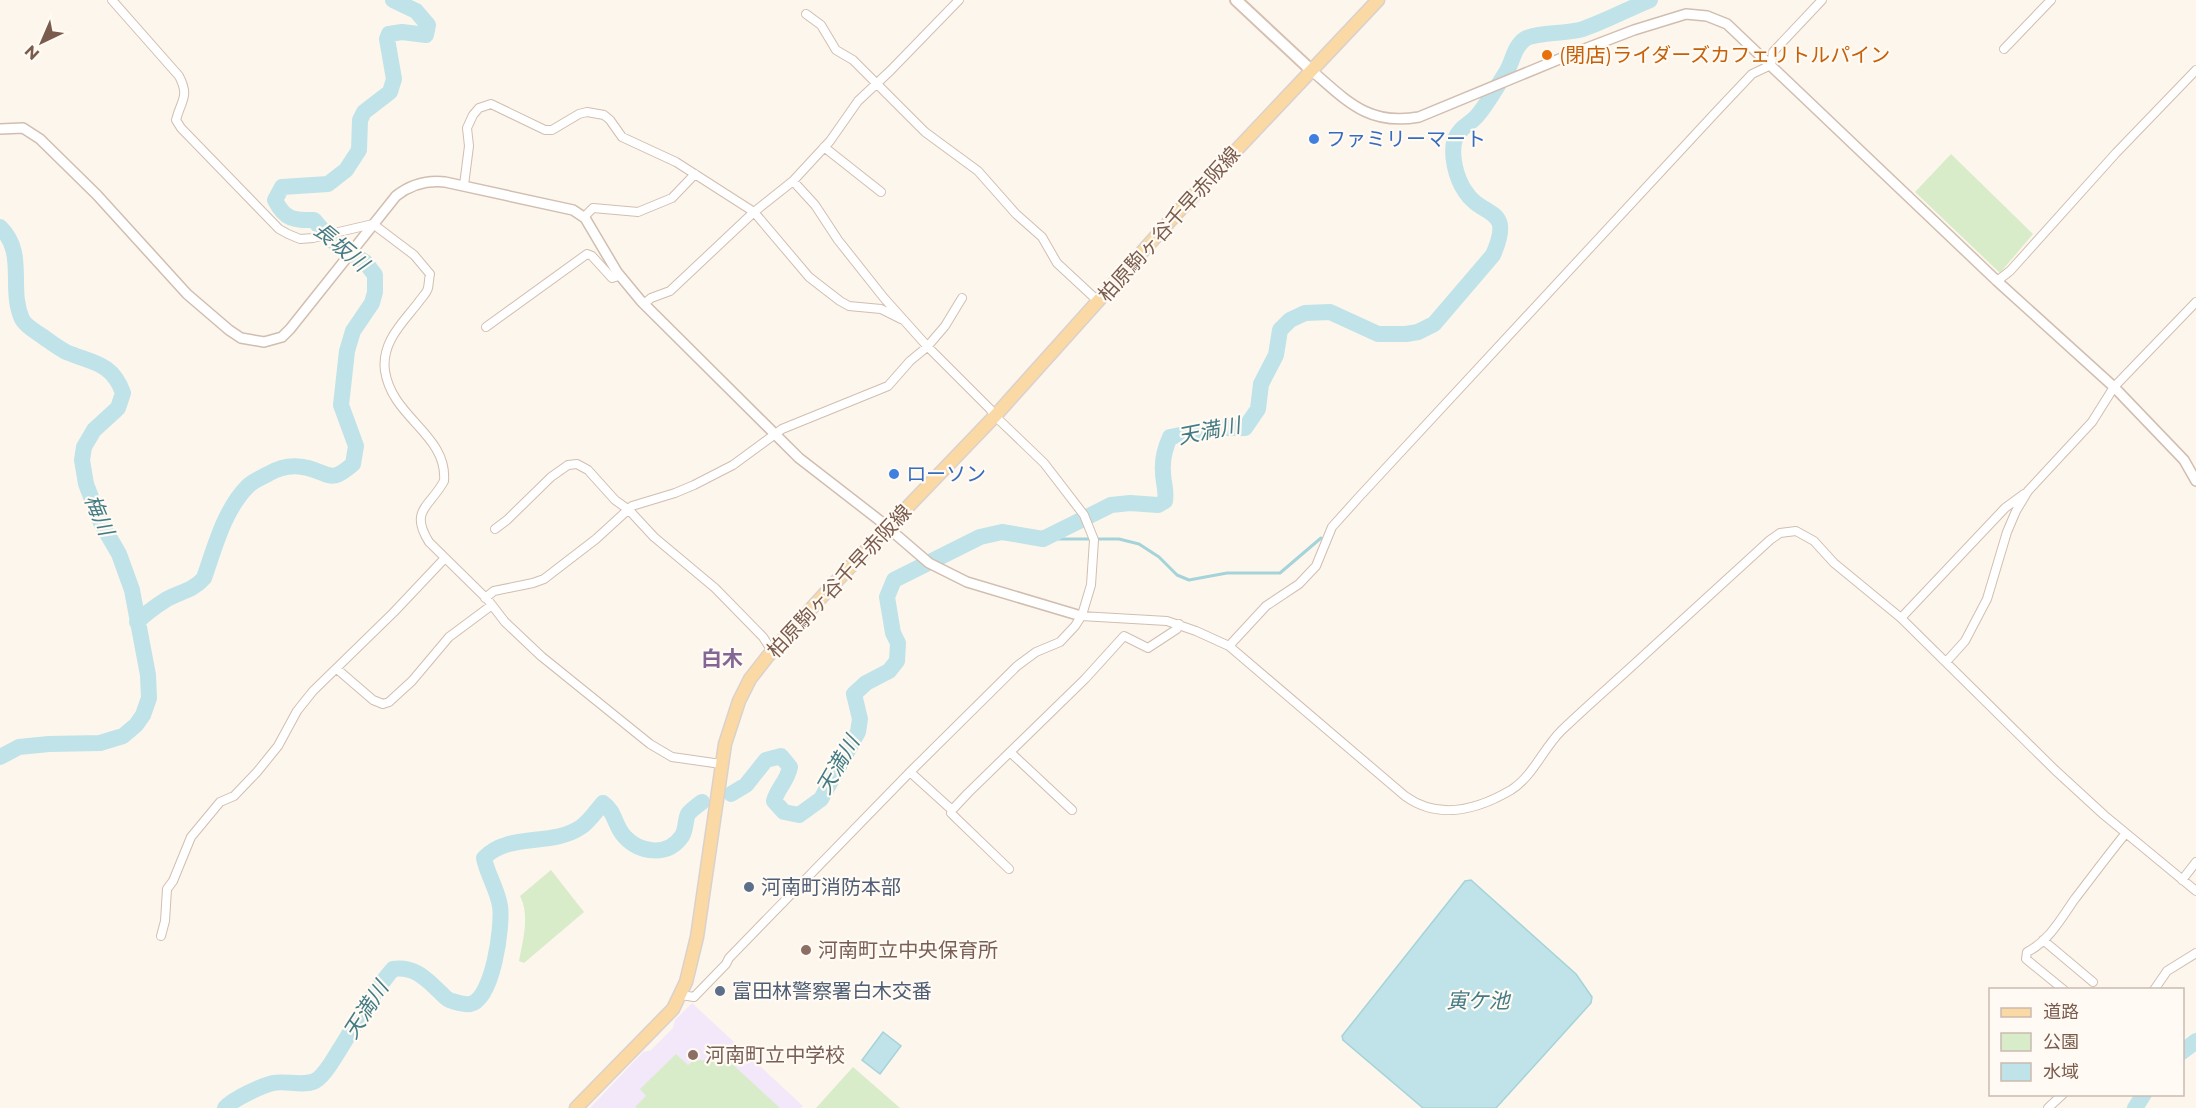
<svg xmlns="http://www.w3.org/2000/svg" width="2196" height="1108" font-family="Montserrat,'Noto Sans JP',sans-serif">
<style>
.education{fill:#f3e8fa}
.green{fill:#d8ecc9}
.water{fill:#bfe3e8;stroke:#a5d3da;stroke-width:1.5}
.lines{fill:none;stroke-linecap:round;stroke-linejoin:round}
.stream{stroke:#a5d3da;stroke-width:3}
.river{stroke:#bfe3e8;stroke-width:16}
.minor-casing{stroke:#d1beb0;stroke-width:10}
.tertiary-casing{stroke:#d1beb0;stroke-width:12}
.secondary-casing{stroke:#d6c0b0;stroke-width:14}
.primary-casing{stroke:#dad1cd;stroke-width:15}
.minor{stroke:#fff;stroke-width:8}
.tertiary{stroke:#fff;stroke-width:9}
.secondary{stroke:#fff;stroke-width:10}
.primary{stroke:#fbd9a5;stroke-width:12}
.food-dot{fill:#e8710a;stroke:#fffaf3;stroke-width:2}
.shop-dot{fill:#3f7fe0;stroke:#fffaf3;stroke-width:2}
.service-dot{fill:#5c6f8a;stroke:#fffaf3;stroke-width:2}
.education-dot{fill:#8d6e63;stroke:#fffaf3;stroke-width:2}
.labels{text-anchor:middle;stroke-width:4.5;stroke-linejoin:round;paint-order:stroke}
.food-label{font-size:20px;fill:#c56008;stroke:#fffaf3;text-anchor:start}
.shop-label{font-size:20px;fill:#366cbe;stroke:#fffaf3;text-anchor:start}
.street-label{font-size:20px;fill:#7a5c4d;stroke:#fffaf3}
.service-label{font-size:20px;fill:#4e5e75;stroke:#fffaf3;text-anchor:start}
.education-label{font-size:20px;fill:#785e54;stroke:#fffaf3;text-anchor:start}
.water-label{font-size:21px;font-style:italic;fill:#437c86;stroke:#fffaf3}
.neighbourhood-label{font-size:21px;font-weight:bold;fill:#846695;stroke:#fffaf3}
</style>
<rect width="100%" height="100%" fill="#fdf6ec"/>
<path class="education" d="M 692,1003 L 803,1106 L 801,1108 L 590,1108 L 643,1052 L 651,1050 L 673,1028 L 675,1020 Z"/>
<path class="green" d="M 1951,154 L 2033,234 L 2000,273 L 1915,192 Z
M 551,870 L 584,912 L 524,963 L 519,961 C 523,940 530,915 520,896 Z
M 676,1054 L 688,1065 L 694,1060 L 729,1061 L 780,1108 L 637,1108 L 635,1107 L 646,1096 L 640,1089 Z
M 853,1067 L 900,1108 L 816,1108 Z"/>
<path class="water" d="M 1471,880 L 1576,974 L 1592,997 L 1591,1003 L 1496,1108 L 1423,1108 L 1343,1040 L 1342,1036 L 1465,881 Z
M 883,1032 L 901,1046 L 880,1074 L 862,1060 Z"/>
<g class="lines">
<path class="stream" d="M 1043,539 L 1119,539 L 1139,544 L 1159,557 L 1177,575 L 1189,580 L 1227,573 L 1280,573 L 1321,538"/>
<path class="river" d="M 0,227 C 27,253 8,288 22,319 C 25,325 33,330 39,334 C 48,340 57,347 66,352 C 92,363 112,362 123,393 L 118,408 L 94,430 L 84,447 L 82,460 L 86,484 L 101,523 L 119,554 L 132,590 L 148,675 L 149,698 L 143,715 L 136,725 L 123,736 L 100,743 L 49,744 L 19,747 L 0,757
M 137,622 C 146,613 156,606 167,599 C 180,592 194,590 204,578 C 215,547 224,510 248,486 C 253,481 261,478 268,474 C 281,466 293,464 308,468 C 332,475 331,483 353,464 L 356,446 L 341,405 L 347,351 L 353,331 L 372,303 L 375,292 L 375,275 L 365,262 L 331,240 L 314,220 C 293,220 285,220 275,200 L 282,187 L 328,184 L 346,170 L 359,150 L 360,120 L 364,112 L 390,92 L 394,79 L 387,39 L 389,34 L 402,32 L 426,35 L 428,25 L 416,11 L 393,0
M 731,794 L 746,785 L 766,760 L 781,756 L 790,767 C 787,782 778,787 774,801 L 784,812 L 799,815 L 821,799 L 858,732 L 860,719 L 854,694 L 866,683 L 889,671 L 897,661 L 898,643 L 893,633 L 887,597 L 894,580 L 980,537 L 1002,532 L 1043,539 L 1111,505 L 1130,503 L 1158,505 L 1165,501 C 1167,490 1163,483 1163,472 C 1162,460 1165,448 1170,437 L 1215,428 L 1245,428 L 1258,409 L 1261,384 L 1276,355 L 1280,330 L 1290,320 L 1305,313 L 1330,312 L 1378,334 L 1406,334 L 1418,332 L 1434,324 L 1493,255 C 1515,205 1482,219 1465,191 C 1456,178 1450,154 1455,139 C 1459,128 1470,124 1477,116 C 1488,103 1496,88 1505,74 C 1513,63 1513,47 1525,39 C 1537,32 1568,34 1583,29 C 1606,21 1628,9 1650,0
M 2182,1052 L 2196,1041
M 225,1108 C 233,1099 261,1086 273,1083 C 286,1080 307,1088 318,1079 C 327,1072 334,1058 340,1049 C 357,1022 372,993 393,969 C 415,966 426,979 441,993 C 444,996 447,1000 452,1001 C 456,1002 465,1005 470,1004 C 493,1000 503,925 500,906 C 497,888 487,874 484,858 C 509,832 552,847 581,827 C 589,822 596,811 603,803 C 616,812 614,826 625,837 C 640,853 668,857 682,836 C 686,830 685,821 688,814 C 691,810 698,805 702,802
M 2135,1108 L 2144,1094"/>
<g class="minor-casing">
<path id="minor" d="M 112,0 L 179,76 C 190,97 181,100 176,120 L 181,128 L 279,229 L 288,234 L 300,239 L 313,238 L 373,224 L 414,255 L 430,274 C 429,278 429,283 428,288 C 427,293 421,298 418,303 C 402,323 381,343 385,371 C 392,418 448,435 444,481 C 430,507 409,510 429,542 L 488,600 L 505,622 L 541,656 L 650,744 L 672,757 L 721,764
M 806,14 L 821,25 L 836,50 L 853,60 L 925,132 L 978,171 L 1016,214 L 1042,237 L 1057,263 L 1099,302
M 2004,49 L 2051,0
M 824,147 L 881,192
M 464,185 L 469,146 L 467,128 L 473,115 L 479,108 L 491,104 L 545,130 L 552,130 L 579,114 L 587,112 L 604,115 L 610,120 L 622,137 L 676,162 L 754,212 L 809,277 L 840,301 L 849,306 L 881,309 L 901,319
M 584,217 L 593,208 L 638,212 L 672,198 L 695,174
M 1997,281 L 2010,271 L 2116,153 L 2196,70
M 644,304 L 651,298 L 670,291 L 754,212 L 793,181 L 830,141 L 858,101 L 890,71 L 959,0
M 486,327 L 587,254 L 592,256 L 612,278 L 619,276
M 495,529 L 507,520 L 551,477 L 568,465 L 577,464 L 588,470 L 615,500 L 629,510 L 654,537 L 715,588 L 763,637 L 772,651
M 485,598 L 494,591 L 533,583 L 544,579 L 596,539 L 632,506 L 675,493 L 694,485 L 733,465 L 782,429 L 888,386 L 910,361 L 927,347 L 945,326 L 962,298
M 1081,616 L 1167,621 L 1196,631 L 1229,646 L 1405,796 C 1438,820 1477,810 1511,790 C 1533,776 1543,749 1561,731 C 1587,706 1615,682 1642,657 C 1685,618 1727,579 1770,540 L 1780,533 L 1796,531 L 1814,541 L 1834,563 L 1901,618 L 2055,770 L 2104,815 L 2196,891
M 1901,618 L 2005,508 L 2024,494
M 1229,646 L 1266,606 L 1299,584 L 1316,566 L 1332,527 L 1359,497 L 1717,111 L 1752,74 L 1771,65 L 1773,52 L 1822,0
M 1946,662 L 1965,641 L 1987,599 L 2007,532 L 2016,511 L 2028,491 L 2092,422 L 2114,387 L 2196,302
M 337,669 L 373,700 L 383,704 L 389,702 L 412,681 L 449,637 L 492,605
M 1010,752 L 1072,810
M 910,772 L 952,810 L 951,813 L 957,819 L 1009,869
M 952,810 L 968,793 L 1085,679 L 1124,636 L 1148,648 L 1177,629 L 1179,624
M 2182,880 L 2196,862
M 161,936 L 165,921 L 167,889 L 173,881 L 191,837 L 220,802 L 234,796 L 257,772 L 278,746 L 297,711 L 313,691 L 394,612 L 445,558
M 2043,940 L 2093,982
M 2064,990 L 2026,959 L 2027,952 C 2048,942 2061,919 2074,900 C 2091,878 2108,855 2126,833
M 2154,990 L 2167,971 L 2196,953
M 681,995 L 694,997 L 726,964 L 729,958 L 910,772 L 1017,666 L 1036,652 L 1060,642 L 1075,626 L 1082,615 L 1091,585 L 1094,540 L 1084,515 L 1044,463 L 995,416 L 990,409 L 927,346 L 884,298 L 838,240 L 815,205 L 793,181
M 2048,1108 L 2063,1094"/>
</g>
<g class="tertiary-casing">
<path id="tertiary" d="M 1311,70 C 1347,101 1368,126 1419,117 L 1574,53 L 1634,30 L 1686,14 L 1707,16 L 1727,24 L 1997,281 L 2114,387 L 2184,460 L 2196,481
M 0,129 L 23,128 L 40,139 L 97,195 L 187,294 L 229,330 L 241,338 L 264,342 L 282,337 L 290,329 L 396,196 C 410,185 427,180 445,182 L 573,210 L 585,218 L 617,272 L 641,301 L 799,458 L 879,520 L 929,563 L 967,582 L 1081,616"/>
</g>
<g class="secondary-casing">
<path id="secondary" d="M 1236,0 L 1311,70"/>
</g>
<g class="primary-casing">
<path id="primary" d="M 576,1108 L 673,1009 L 686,982 L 697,937 L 725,744 L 739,701 L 750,679 L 768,656 L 829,589 L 995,416 L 1177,213 L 1378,0"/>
</g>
<use href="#minor" class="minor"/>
<use href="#tertiary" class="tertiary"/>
<use href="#secondary" class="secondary"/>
<use href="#primary" class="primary"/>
</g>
<circle class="food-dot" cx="1547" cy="55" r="6"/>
<g class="shop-dot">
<circle cx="1314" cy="139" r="6"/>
<circle cx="894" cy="474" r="6"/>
</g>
<g class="service-dot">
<circle cx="749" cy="887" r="6"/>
<circle cx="720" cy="991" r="6"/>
</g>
<g class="education-dot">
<circle cx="806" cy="950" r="6"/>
<circle cx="693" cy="1055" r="6"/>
</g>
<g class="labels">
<g class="food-label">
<text x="1559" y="62">(閉店)ライダーズカフェリトルパイン</text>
</g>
<g class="shop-label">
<text x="1326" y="146">ファミリーマート</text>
<text x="906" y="481">ローソン</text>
</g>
<g class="street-label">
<text transform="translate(1169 224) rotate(-48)" y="7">柏原駒ヶ谷千早赤阪線</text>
<text transform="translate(839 581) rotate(-47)" y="7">柏原駒ヶ谷千早赤阪線</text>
</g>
<g class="service-label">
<text x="761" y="894">河南町消防本部</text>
<text x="732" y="998">富田林警察署白木交番</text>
</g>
<g class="education-label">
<text x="818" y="957">河南町立中央保育所</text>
<text x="705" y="1062">河南町立中学校</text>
</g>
<g class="water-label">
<text transform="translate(341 247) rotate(40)" y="7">長坂川</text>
<text transform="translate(1209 431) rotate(-11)" y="7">天満川</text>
<text transform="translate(99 515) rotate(67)" y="7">梅川</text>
<text transform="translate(838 765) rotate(-60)" y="7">天満川</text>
<text x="1478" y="1008">寅ケ池</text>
<text transform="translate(366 1010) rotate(-57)" y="7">天満川</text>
</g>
<g class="neighbourhood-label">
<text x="722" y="666">白木</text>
</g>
</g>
<rect x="1989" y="988" width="195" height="108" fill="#fffaf3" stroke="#cabbb1" stroke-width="1.5"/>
<rect x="2001" y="1008" width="30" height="9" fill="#fbd9a5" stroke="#cabbb1" stroke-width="1.5"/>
<text x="2043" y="1018" font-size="18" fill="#7a5c4d">道路</text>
<rect x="2001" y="1033" width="30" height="18" fill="#d8ecc9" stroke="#cabbb1" stroke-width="1.5"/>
<text x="2043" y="1048" font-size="18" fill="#7a5c4d">公園</text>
<rect x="2001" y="1063" width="30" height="18" fill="#bfe3e8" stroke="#cabbb1" stroke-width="1.5"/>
<text x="2043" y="1078" font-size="18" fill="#7a5c4d">水域</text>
<g transform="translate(42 42) rotate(224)" stroke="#fffaf3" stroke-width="4.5" paint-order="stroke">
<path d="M0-4.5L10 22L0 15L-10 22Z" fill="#7a5c4d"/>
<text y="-9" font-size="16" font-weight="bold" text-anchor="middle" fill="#7a5c4d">N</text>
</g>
</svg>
